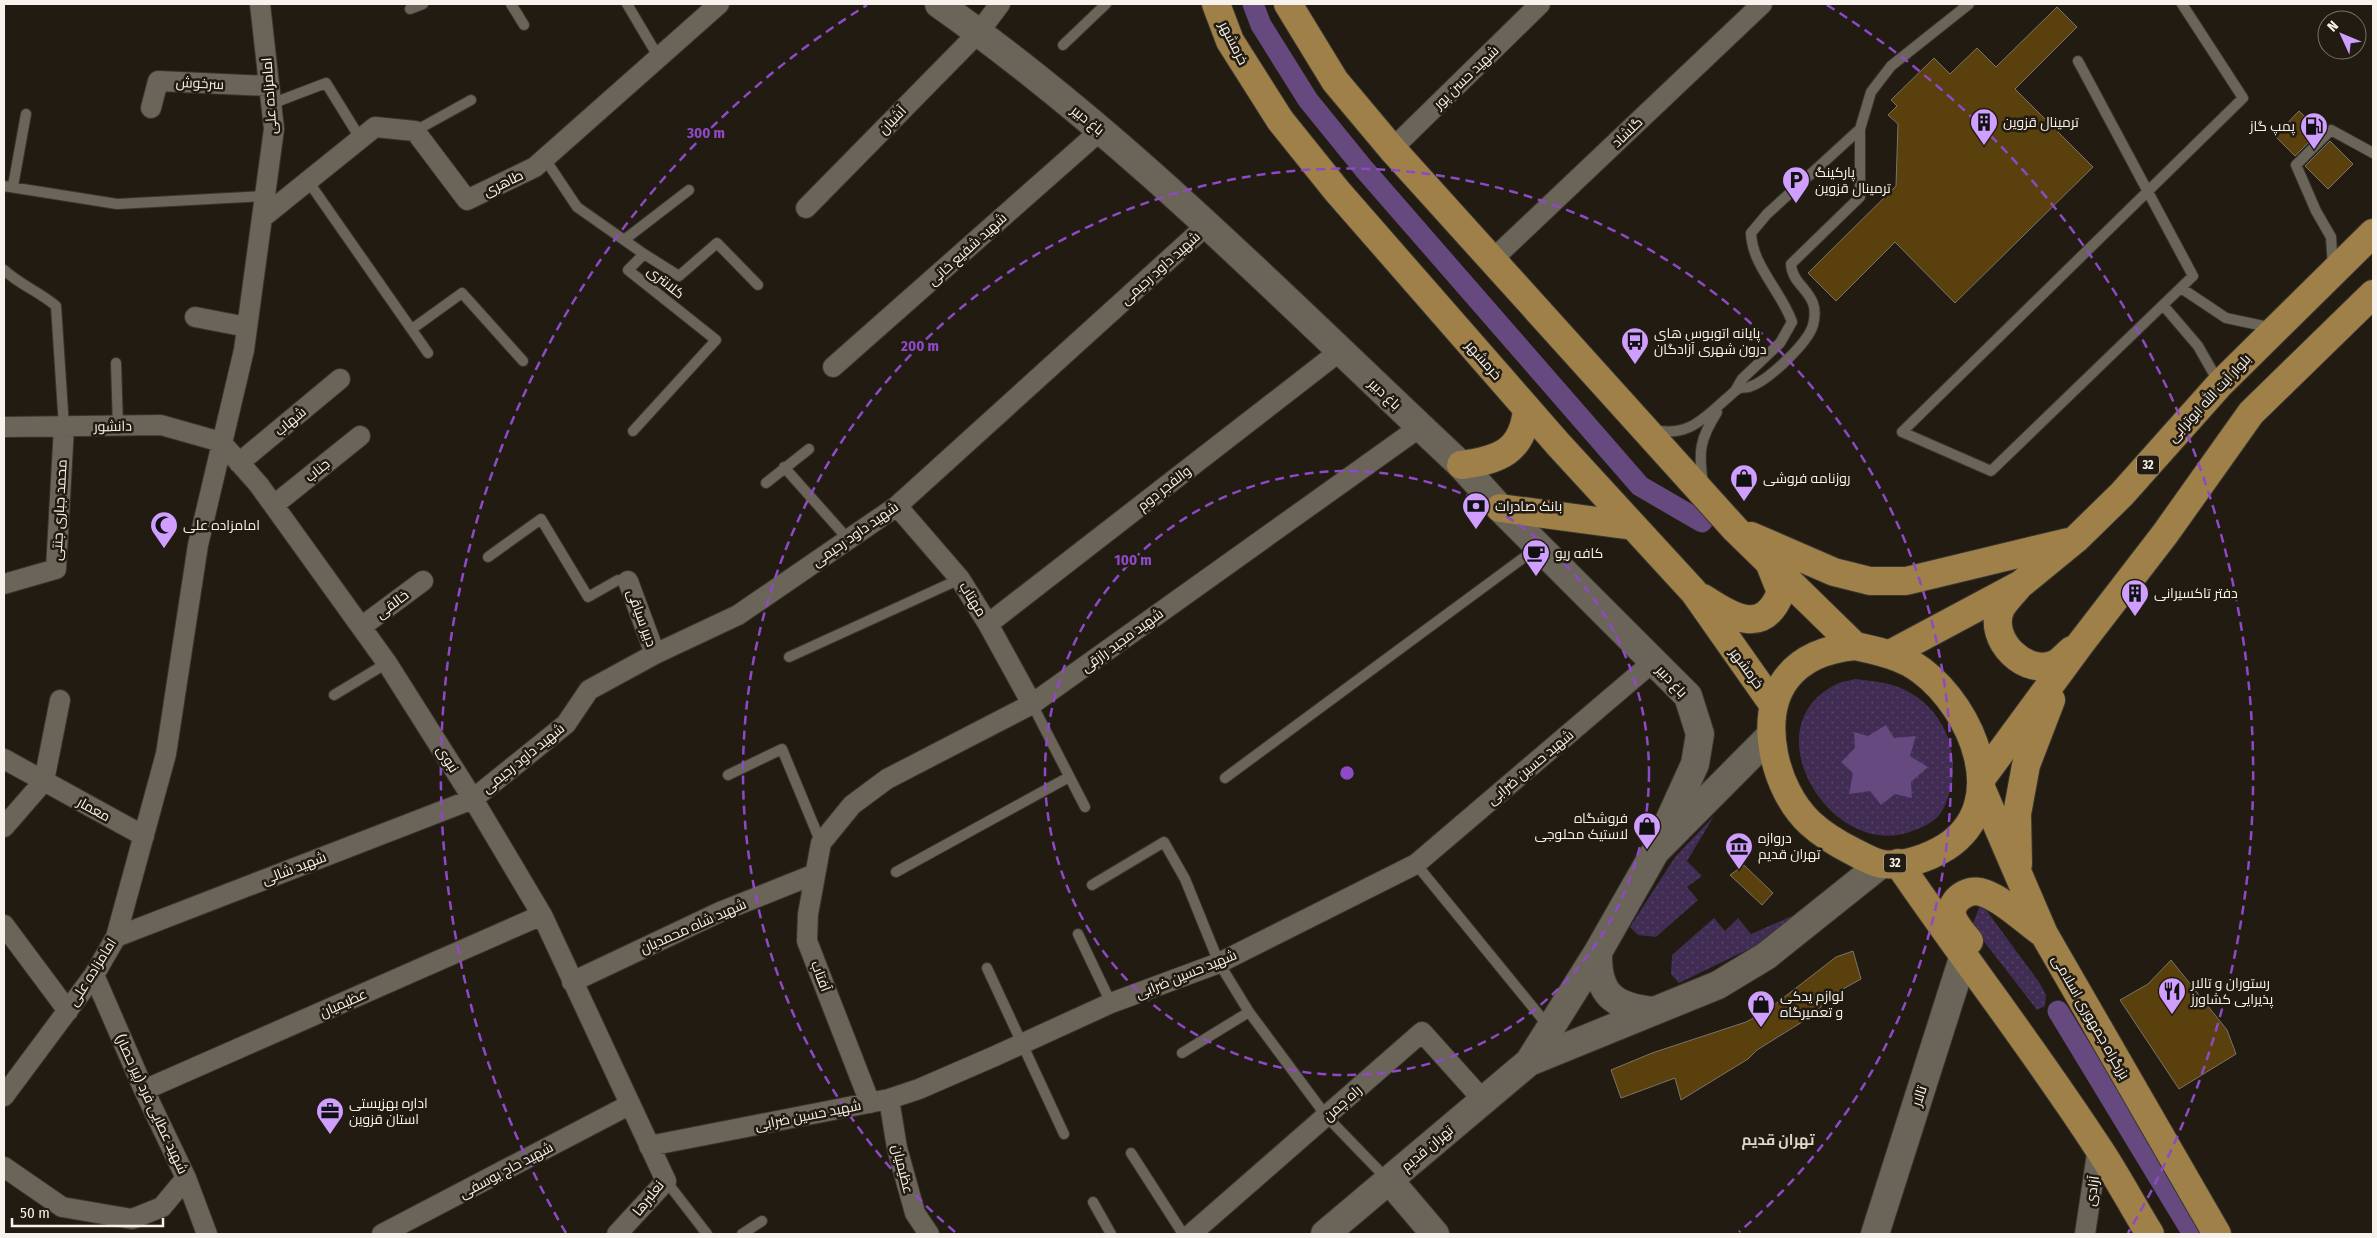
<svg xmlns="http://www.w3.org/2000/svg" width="2377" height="1238" font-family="'Fira Sans Condensed',Cairo,sans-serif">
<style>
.green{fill:url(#green-dots)}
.water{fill:#65497f}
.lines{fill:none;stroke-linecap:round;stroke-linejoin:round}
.canal{stroke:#65497f;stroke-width:21}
.building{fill:#59400d;stroke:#7b7468}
.lane-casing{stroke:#393530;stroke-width:12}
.street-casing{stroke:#393530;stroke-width:22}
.secondary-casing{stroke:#393530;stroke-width:30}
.primary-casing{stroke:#393530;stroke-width:30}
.lane{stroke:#6b6458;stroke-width:10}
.street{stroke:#6b6458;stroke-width:20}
.secondary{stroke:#6b6458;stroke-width:28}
.primary{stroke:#9e8048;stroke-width:28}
.ring{fill:none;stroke:#8e4ac6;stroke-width:2.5;stroke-dasharray:9 6}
.labels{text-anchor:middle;stroke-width:5;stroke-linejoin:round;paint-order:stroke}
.shield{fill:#211b11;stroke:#b7b2aa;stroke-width:1}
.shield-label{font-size:12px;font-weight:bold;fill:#f7f2eb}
.street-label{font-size:14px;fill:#f7f2eb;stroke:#211b11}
.poi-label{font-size:14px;fill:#f7f2eb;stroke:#211b11;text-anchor:start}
.neighbourhood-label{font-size:15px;font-weight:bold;fill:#dfd7c9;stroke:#211b11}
.centre{fill:#8e4ac6;stroke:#211b11;stroke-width:2.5}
.ring-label{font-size:15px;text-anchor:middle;font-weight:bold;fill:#8e4ac6;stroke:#211b11;stroke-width:5;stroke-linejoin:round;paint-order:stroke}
</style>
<defs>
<pattern id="green-dots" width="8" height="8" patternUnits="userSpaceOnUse" patternTransform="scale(1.25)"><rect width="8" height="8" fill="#412d54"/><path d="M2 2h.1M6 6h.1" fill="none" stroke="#544264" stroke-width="1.8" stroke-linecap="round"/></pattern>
</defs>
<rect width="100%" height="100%" fill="#211b11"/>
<path class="green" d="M 1855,679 C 1871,681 1888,682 1903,689 C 1944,708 1963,754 1948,797 C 1946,801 1945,807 1942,811 C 1936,821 1926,826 1915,830 C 1835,865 1750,731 1833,686 C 1839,682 1848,681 1855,679 Z
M 1714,816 L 1687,861 L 1702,876 L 1687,887 L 1698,900 L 1656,937 L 1638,935 L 1630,927 L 1675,857 Z
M 1981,903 L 2039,982 L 2046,995 L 2045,1006 L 2037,1010 L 1972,926 Z
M 1799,913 L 1753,947 L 1679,983 L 1671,974 L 1672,955 L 1714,918 L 1725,931 L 1738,918 L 1751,934 Z"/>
<path class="water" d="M 1886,725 L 1894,738 L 1916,736 L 1910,756 L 1928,767 L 1911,782 L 1912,798 L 1895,794 L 1881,805 L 1870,791 L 1849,794 L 1853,773 L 1841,762 L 1855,748 L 1854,732 L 1868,736 Z"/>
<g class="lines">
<path class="canal" d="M 1253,4 L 1261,25 L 1308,100 L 1364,169 L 1640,486 L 1702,522
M 2058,1011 L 2193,1234"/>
</g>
<path class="building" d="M 2057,7 L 2077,27 L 2015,89 L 2093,167 L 1955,303 L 1895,242 L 1836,301 L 1808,273 L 1896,186 L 1898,124 L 1888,115 L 1897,106 L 1891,100 L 1934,58 L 1950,74 L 1977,48 L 1996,67 Z
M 2299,111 L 2320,131 L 2295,156 L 2275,136 Z
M 2330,141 L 2353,164 L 2328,189 L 2305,166 Z
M 1744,865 L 1773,893 L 1762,905 L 1730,875 Z
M 1853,951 L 1861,979 L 1836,993 L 1810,1017 L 1757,1050 L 1748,1059 L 1681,1100 L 1675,1078 L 1621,1098 L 1611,1070 L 1652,1053 L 1746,1022 L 1765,1012 L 1836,957 Z
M 2171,960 L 2227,1030 L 2236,1054 L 2179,1089 L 2120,1000 L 2148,984 Z"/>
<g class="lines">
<g class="lane-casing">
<path id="lane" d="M 511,4 L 524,25
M 627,4 L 659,58
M 410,9 L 423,4
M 1063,45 L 1106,4
M 2078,61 L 2193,276 L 1991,471 L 1902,432 L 2243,98 L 2182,4
M 271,104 L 326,83 L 360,138
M 415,131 L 471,100
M 545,159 L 577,207 L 644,254 L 628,270 L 716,340 L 633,431
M 308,181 L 428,353
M 4,186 L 117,204 L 265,196
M 13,186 L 26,114
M 624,240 L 689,190
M 644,254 L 679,276 L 717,243 L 758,285
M 2333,268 L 2331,237 L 2316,211 L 2296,165 L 2331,130 L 2373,153
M 4,270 C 20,285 40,292 56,306 L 64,427
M 2181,288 L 2226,318 L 2273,328
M 2163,305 L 2198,346 L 2219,383
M 412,329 L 462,293 L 523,361
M 116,363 L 118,426
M 1735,391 L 1742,379 L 1780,343 L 1792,322 C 1782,292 1752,266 1751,233 L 1767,214 L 1860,129
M 1653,430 C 1688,437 1702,420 1726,399 C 1730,396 1734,391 1738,389 C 1741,387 1745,388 1749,387 C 1767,382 1808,343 1813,325 C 1822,292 1792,288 1791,264 L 1860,197 L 1860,129 L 1871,92 L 1891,66 L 1969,4
M 784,467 L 848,539
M 766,483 L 809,449
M 1703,483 C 1698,451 1700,439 1717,412
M 488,557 L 541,519 L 588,597 L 618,580 L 628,581
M 789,657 L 960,579
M 334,695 L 387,663
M 1032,704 L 1085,807
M 728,775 L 782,749 L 821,843
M 1225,778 L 1538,547
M 1416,864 L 1549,1027
M 896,872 L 1069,777
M 1092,885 L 1164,842 L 1185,879 L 1219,963 L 1249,1012 L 1327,1117 L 1388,1180
M 1078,934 L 1111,1003
M 987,968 L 1064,1134
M 1182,1053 L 1249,1012
M 1131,1153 L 1183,1234
M 666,1181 L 707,1234
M 1093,1202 L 1111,1234
M 742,1234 L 762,1221"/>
</g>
<g class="street-casing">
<path id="street" d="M 151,108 L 158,81 L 269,86
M 1392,149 L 1540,4
M 806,208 L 979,32 L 1000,4
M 262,218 L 375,127 L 415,131 L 467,200 L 535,167 L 719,4
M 1492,260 L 1762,4
M 195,317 L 247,327
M 833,367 L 1101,130
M 4,427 L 161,425 L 221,442 L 259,485 L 387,663 L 473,799 L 542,915 L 666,1181 L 617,1234
M 239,463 L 340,379
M 274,505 L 360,436
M 897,506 L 960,579 L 988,624 L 1032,704
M 628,581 L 655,654
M 4,584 L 56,569 L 64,427
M 988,624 L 1340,351
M 361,627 L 423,581
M 4,759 L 144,836
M 4,827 L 44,781 L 60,700
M 4,925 L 68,1011
M 116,937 L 473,799 L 566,724 L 589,690 L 655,654 L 738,615 L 897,506 L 1208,224
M 94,975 L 144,1090 L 186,1178 L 207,1234
M 572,982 L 720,912 L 815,874
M 144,1090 L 542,915
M 4,1096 L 94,975 L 116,937 L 166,754 L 198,545 L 244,350 L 274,129 L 260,4
M 889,1099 L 897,1148 L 915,1213 L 929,1234
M 870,1103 L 807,941 L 808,914 L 821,843 L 852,805 L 887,779 L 1032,704 L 1420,427
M 649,1146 L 889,1099 L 919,1089 L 995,1056 L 1111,1003 L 1219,963 L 1416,864 L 1654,661
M 4,1167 L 62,1207 L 132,1219 L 162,1207 L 186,1178
M 382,1234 L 629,1105
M 1191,1234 L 1422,1032 L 1483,1100
M 2085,1234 L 2098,1147"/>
</g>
<g class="secondary-casing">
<path id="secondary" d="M 939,4 C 1129,138 1291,306 1461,465 L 1500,508 L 1688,696 L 1700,734 L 1695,764 L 1655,852
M 1598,952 C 1597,994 1613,1007 1654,1011
M 1529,1062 L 1718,985 L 1766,956 L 1881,864
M 1389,1180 L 1435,1234
M 1325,1234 L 1529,1062 L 1598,952 L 1655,852 L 1771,735
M 1875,1234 L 1963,958"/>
</g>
<g class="primary-casing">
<path id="primary" d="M 1216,4 L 1230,41 L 1280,120 L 1337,191 L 1558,444 L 1694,592 L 1772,703
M 1288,4 L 1335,81 L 1392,149 L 1735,529 L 1855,646
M 1461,465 C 1499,460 1523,452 1527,409
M 1500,508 L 1633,526
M 1751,536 L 1834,572 L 1870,581 L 1906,581 L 2068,542
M 2018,587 C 2013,593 2005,601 2001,608 C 1986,639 2027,679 2057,663 C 2062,660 2067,654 2072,650
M 1703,598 C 1733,617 1763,637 1781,592 L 1769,562
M 1855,646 C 1878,651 1903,656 1922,671 C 1972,709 2013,803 1946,847 C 1928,858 1903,867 1882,864 C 1872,862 1862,856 1854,852 C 1838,844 1823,835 1810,823 C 1791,805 1779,779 1774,754 C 1762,691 1792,652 1855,646 Z
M 1890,654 L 2021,584 L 2076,539 L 2122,494 L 2220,384 L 2373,233
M 1981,779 L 2081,643 L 2165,534 L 2251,413 L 2373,294
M 1982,790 L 2044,934 L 2217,1234
M 1898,863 C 1963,958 2034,1049 2097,1146 C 2116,1174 2132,1205 2150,1234
M 2018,864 L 2017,814 L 2026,765 L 2051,700
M 1969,941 C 1963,934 1954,924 1952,915 C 1950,899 1970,887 1984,893 C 2005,901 2023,919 2041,932"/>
</g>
<use href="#lane" class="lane"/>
<use href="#street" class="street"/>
<use href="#secondary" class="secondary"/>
<use href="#primary" class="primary"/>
</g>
<g class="ring">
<circle cx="1347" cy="773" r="302"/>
<path d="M955 1232A604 604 0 1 1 1739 1232"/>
<path d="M566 1233A906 906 0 0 1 867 5M1827 5A906 906 0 0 1 2128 1233"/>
</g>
<defs>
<g id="building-pin" transform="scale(1.4375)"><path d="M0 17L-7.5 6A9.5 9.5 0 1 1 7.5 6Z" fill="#cf9eff" stroke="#211b11"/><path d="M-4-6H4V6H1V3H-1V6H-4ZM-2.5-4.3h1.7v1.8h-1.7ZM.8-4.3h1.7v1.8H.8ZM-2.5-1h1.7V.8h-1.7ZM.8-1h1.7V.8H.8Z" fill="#111"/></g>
<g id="fuel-pin" transform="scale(1.4375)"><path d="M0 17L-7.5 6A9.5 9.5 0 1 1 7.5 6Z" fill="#cf9eff" stroke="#211b11"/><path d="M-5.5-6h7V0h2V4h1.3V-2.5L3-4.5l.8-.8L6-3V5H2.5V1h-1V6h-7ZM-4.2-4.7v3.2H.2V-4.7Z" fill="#111"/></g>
<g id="parking-pin" transform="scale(1.4375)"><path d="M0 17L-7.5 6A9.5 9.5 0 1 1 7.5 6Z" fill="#cf9eff" stroke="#211b11"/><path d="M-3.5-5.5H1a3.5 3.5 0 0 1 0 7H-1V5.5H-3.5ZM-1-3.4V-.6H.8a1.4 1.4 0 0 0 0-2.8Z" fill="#111"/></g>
<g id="bus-pin" transform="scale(1.4375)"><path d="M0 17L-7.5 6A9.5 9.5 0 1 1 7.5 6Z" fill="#cf9eff" stroke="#211b11"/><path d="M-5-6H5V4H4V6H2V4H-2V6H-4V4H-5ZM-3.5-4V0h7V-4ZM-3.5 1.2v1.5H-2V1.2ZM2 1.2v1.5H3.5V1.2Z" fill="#111"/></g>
<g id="shop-pin" transform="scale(1.4375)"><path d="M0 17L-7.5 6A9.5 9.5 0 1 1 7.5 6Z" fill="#cf9eff" stroke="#211b11"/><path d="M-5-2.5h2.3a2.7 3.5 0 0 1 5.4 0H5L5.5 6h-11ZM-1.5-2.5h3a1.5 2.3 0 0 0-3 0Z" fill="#111"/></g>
<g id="bank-pin" transform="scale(1.4375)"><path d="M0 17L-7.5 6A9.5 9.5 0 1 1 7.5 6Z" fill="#cf9eff" stroke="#211b11"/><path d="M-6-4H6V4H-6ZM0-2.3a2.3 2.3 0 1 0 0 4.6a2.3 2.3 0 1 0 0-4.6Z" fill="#111"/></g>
<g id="mosque-pin" transform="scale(1.4375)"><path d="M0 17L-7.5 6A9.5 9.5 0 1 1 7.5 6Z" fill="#cf9eff" stroke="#211b11"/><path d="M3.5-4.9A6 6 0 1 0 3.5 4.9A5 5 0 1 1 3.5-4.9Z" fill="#111"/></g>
<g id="cafe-pin" transform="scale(1.4375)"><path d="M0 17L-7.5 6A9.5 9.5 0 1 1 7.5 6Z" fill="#cf9eff" stroke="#211b11"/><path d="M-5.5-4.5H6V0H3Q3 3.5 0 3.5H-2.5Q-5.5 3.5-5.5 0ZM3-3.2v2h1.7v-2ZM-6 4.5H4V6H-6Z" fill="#111"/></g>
<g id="museum-pin" transform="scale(1.4375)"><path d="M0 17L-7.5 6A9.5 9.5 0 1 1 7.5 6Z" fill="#cf9eff" stroke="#211b11"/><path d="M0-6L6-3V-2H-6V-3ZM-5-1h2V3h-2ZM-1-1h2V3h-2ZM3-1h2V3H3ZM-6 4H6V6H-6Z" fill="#111"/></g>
<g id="restaurant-pin" transform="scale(1.4375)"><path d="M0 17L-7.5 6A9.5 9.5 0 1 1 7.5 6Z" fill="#cf9eff" stroke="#211b11"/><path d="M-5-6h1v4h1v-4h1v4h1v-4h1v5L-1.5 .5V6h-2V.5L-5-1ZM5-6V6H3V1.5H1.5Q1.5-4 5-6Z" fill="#111"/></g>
<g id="office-pin" transform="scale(1.4375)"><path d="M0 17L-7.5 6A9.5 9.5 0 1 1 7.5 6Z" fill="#cf9eff" stroke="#211b11"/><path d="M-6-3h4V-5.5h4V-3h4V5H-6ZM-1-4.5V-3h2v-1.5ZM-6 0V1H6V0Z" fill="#111"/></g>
</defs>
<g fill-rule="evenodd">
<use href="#building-pin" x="1984" y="122"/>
<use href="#fuel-pin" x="2314" y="126"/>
<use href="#parking-pin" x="1796" y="180"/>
<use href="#bus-pin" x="1635" y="341"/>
<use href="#shop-pin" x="1744" y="478"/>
<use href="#bank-pin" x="1476" y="506"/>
<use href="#mosque-pin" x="164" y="525"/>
<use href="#cafe-pin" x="1536" y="553"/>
<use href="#building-pin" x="2135" y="593"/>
<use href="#shop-pin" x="1647" y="826"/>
<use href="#museum-pin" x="1739" y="846"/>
<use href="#restaurant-pin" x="2172" y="991"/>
<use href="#shop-pin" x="1761" y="1004"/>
<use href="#office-pin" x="330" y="1111"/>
</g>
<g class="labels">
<g class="shield">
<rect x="2137" y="455.5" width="22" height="19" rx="4"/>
<rect x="1884" y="853.5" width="22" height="19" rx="4"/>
</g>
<g class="shield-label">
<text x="2148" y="469">32</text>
<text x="1895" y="867">32</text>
</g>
<g class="street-label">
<text transform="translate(1234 43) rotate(63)" y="5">خرمشهر</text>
<text transform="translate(1466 77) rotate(-44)" y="5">شهید حسن پور</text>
<text transform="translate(200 83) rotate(3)" y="5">سرخوش</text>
<text transform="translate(269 96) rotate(-94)" y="5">امامزاده علی</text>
<text transform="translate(892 120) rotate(-46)" y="5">آشیان</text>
<text transform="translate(1088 120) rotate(39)" y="5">باغ دبیر</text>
<text transform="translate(1627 132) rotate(-44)" y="5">گلشاد</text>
<text transform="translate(503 183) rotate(-26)" y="5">طاهری</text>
<text transform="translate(967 249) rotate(-42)" y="5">شهید شفیع خانی</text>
<text transform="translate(1160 268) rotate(-42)" y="5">شهید داود رحیمی</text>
<text transform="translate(666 282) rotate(39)" y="5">کلانتری</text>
<text transform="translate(1484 360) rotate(49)" y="5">خرمشهر</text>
<text transform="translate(1385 394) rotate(43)" y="5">باغ دبیر</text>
<text transform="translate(2209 398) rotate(-47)" y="5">بلوار آیت الله ابوترابی</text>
<text transform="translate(290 421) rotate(-40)" y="5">شهاب</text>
<text transform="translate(113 426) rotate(-1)" y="5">دانشور</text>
<text transform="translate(317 470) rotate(-39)" y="5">جناب</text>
<text transform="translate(1164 488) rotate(-38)" y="5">والفجر دوم</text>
<text transform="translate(59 510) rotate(-87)" y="5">محمد جباری جنتی</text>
<text transform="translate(855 534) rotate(-35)" y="5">شهید داود رحیمی</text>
<text transform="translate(973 599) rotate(58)" y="5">مهتاب</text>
<text transform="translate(392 604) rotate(-37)" y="5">خالقی</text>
<text transform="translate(642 618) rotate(70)" y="5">دبیر سیاقی</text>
<text transform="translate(1122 640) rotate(-36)" y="5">شهید مجید رازقی</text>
<text transform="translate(1747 668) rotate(54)" y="5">خرمشهر</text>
<text transform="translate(1672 681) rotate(47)" y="5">باغ دبیر</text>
<text transform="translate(523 758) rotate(-39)" y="5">شهید داود رحیمی</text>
<text transform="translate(448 759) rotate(58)" y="5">نبوی</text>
<text transform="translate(1530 767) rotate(-40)" y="5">شهید حسین ضرابی</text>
<text transform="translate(94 809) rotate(29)" y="5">معمار</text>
<text transform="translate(294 868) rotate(-21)" y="5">شهید شالی</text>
<text transform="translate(693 926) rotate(-24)" y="5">شهید شاه محمدیان</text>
<text transform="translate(92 972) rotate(-58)" y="5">امامزاده علی</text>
<text transform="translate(1186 974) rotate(-22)" y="5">شهید حسین ضرابی</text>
<text transform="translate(821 976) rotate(69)" y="5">آفتاب</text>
<text transform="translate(343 1003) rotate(-24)" y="5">عظیمیان</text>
<text transform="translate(2091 1017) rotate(60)" y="5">بزرگراه جمهوری اسلامی</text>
<text transform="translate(1919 1096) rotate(-72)" y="5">تالار</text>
<text transform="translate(1342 1103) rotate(-42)" y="5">راه چمن</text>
<text transform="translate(152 1104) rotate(65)" y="5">شهید عطایی فرد (پیر حصار)</text>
<text transform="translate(808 1115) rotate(-11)" y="5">شهید حسین ضرابی</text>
<text transform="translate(1427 1148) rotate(-40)" y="5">تهران قدیم</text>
<text transform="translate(903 1169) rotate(76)" y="5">عظیمیان</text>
<text transform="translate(506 1170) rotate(-28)" y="5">شهید حاج یوسفی</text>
<text transform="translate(2092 1191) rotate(-82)" y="5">آزادی</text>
<text transform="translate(648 1198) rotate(-51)" y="5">نعلبرها</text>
</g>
<g class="poi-label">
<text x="2003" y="127">ترمینال قزوین</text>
<text x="2295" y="131" text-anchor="end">پمپ گاز</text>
<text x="1815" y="177">پارکینگ<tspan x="1815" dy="16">ترمینال قزوین</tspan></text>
<text x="1654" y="338">پایانه اتوبوس های<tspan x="1654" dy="16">درون شهری آزادگان</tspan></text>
<text x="1763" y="483">روزنامه فروشی</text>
<text x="1495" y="511">بانک صادرات</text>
<text x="183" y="530">امامزاده علی</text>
<text x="1555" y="558">کافه ریو</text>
<text x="2154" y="598">دفتر تاکسیرانی</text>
<text x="1628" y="823" text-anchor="end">فروشگاه<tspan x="1628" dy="16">لاستیک محلوجی</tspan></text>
<text x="1758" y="843">دروازه<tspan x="1758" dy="16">تهران قدیم</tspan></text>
<text x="2191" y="988">رستوران و تالار<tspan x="2191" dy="16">پذیرایی کشاورز</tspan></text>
<text x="1780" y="1001">لوازم یدکی<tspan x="1780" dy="16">و تعمیرگاه</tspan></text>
<text x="349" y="1108">اداره بهزیستی<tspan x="349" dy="16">استان قزوین</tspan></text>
</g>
<g class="neighbourhood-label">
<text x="1778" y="1145">تهران قدیم</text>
</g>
</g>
<circle cx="1347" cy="773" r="8" class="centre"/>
<g class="ring-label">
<text x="706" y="138">300 m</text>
<text x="920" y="351">200 m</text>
<text x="1133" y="565">100 m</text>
</g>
<rect width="2377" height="1238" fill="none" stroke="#f7f2eb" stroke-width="10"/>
<g transform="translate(2342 35) rotate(314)"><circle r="24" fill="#211b11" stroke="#777168"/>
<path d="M0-4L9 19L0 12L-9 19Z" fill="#cf9eff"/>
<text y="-8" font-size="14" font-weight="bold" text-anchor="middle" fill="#f7f2eb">N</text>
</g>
<path d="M12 1218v8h151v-8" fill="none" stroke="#f7f2eb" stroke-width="2.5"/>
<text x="20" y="1218" font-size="15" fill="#f7f2eb" stroke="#211b11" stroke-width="4" paint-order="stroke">50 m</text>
</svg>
